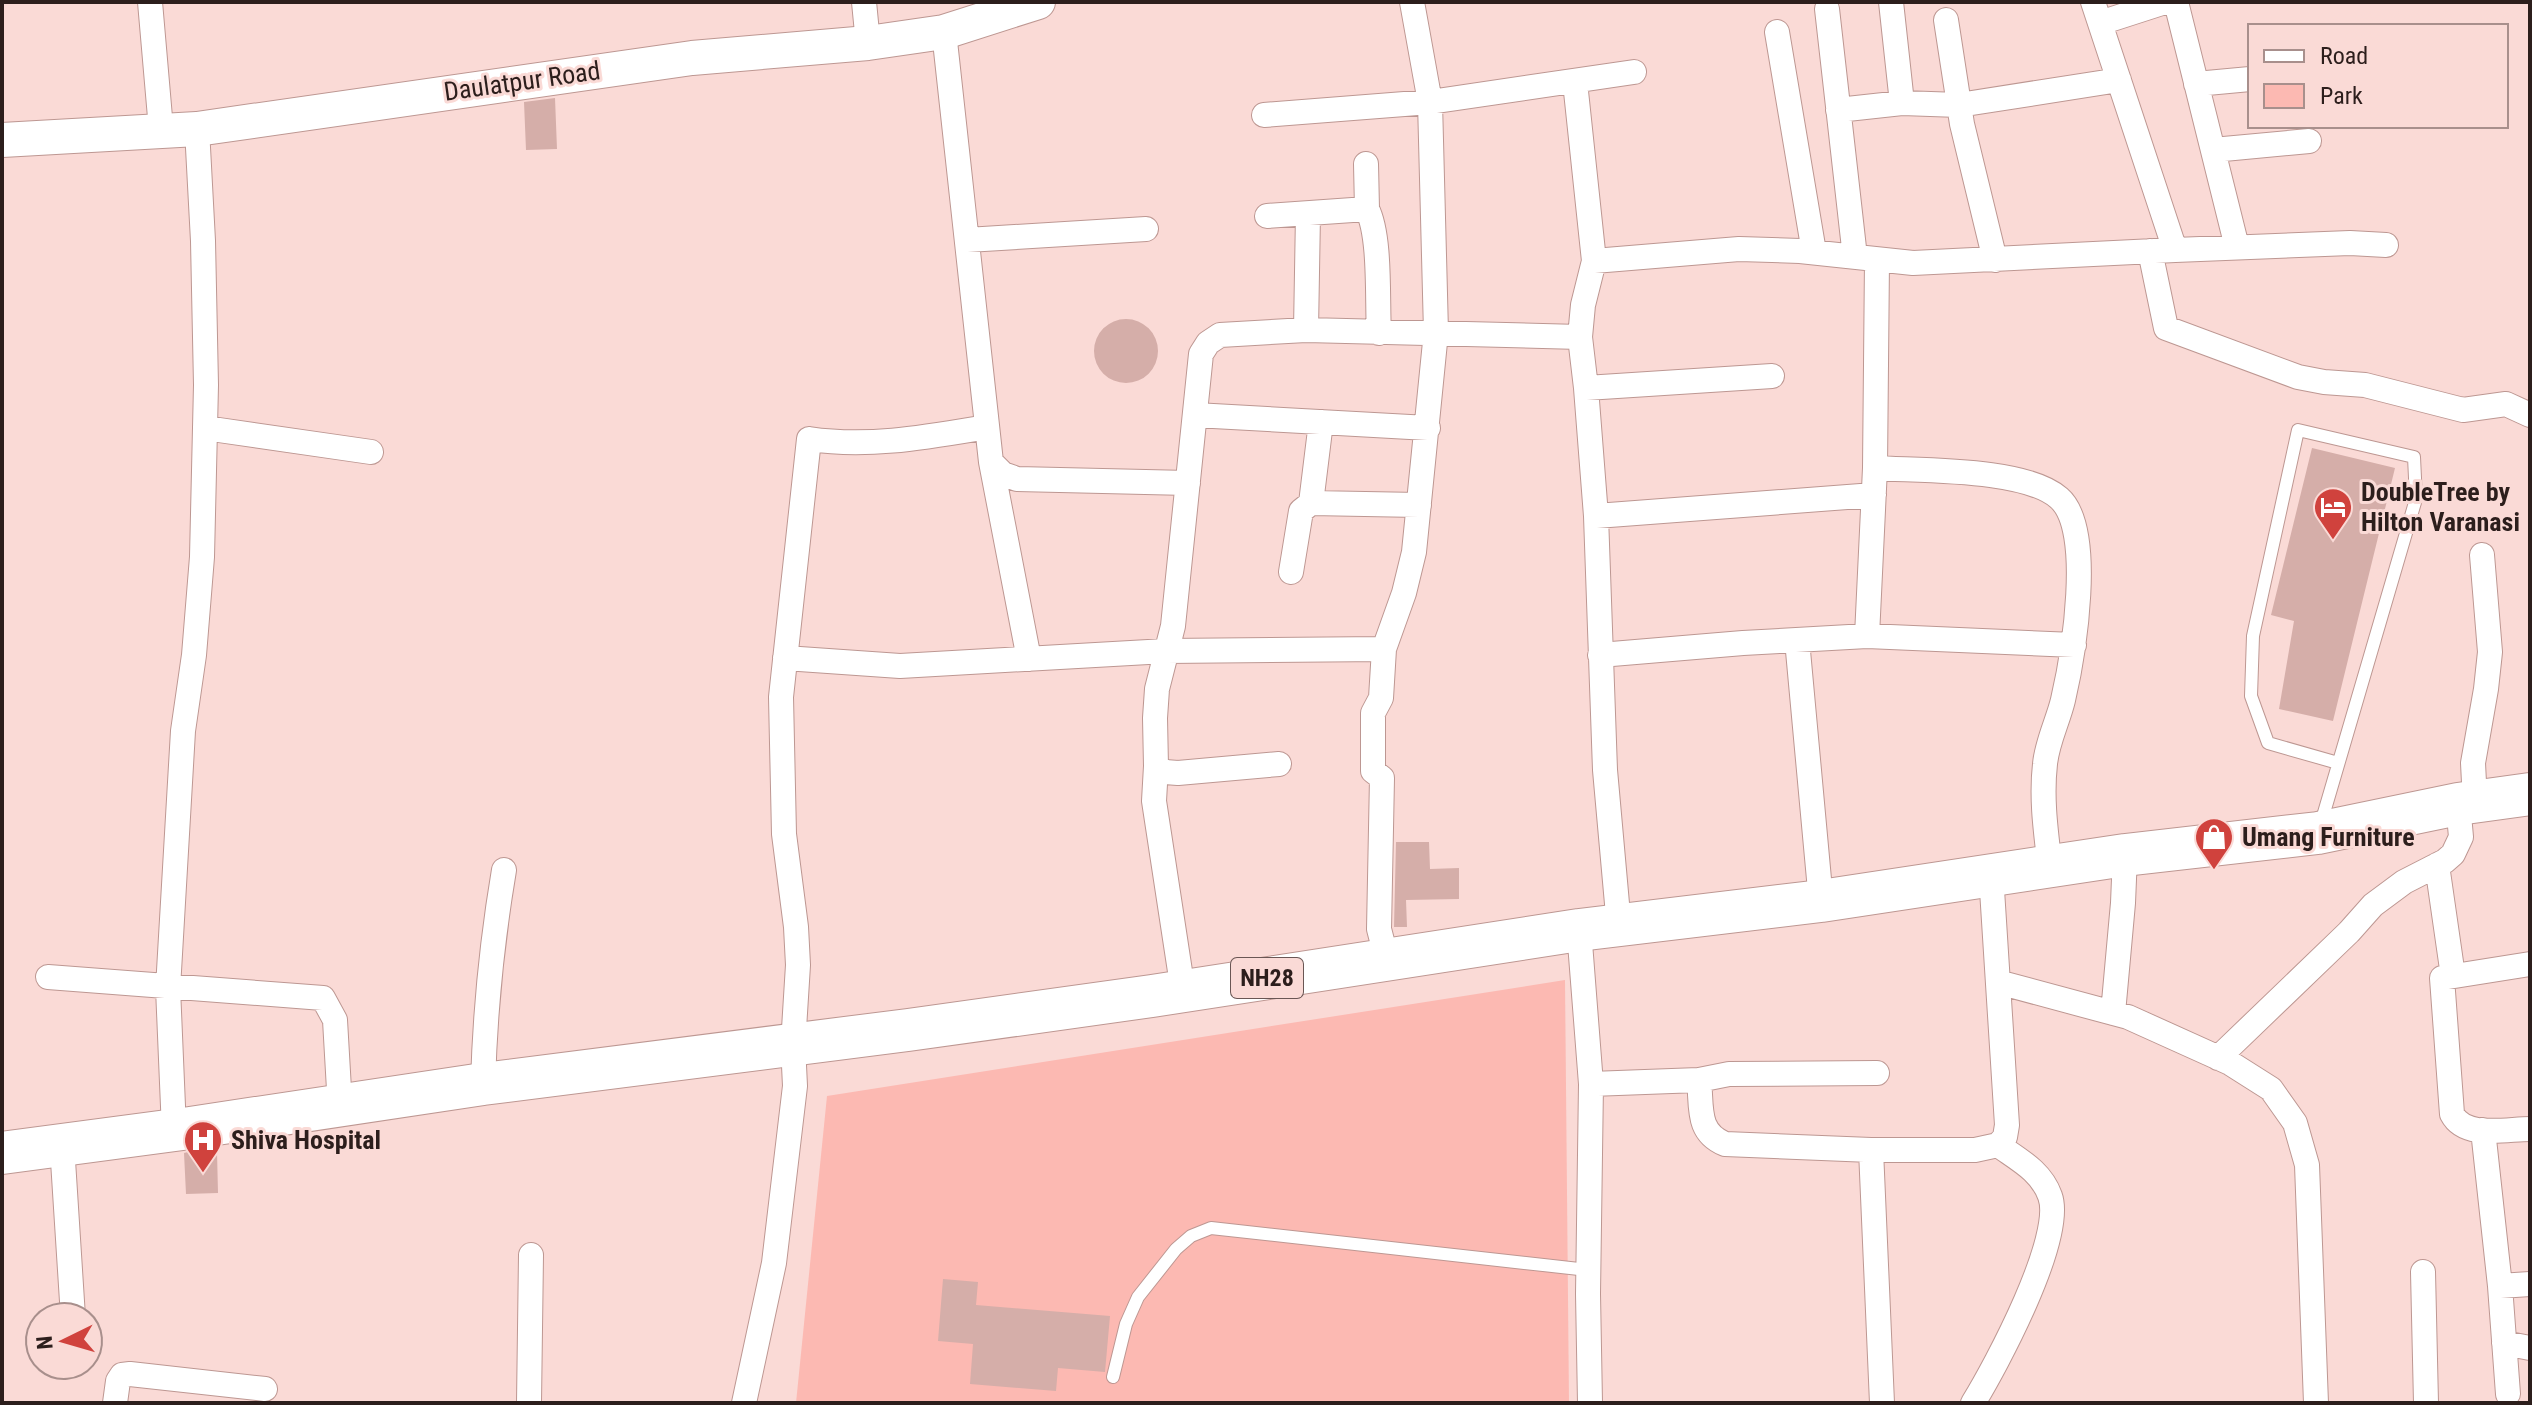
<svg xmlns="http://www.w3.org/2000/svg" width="2532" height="1405" font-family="'Roboto Condensed',sans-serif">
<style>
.green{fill:#fcb9b2}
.building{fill:#d5aea9}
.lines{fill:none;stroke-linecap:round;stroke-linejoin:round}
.lane-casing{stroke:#bd9792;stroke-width:14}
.street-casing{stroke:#bd9792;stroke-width:26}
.secondary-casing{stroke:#bd9792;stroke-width:36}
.highway-casing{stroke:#bd9792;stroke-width:44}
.lane{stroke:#fff;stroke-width:12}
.street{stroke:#fff;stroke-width:24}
.secondary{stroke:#fff;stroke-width:34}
.highway{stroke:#fff;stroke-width:42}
.labels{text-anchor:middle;stroke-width:6;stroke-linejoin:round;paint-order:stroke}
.shield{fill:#fadad6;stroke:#6a5654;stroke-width:2}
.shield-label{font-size:24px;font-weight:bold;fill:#2c1e1c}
.street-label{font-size:26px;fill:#2c1e1c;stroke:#fadad6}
.poi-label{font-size:26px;font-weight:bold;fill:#2c1e1c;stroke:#fadad6;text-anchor:start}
</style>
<rect width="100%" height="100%" fill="#fadad6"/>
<path class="green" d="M 1565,980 L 1569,1403 L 796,1403 L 827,1096 Z"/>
<path class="building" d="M 555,98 L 557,149 L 526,150 L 524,102 Z
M1094 351a32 32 0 1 1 64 0a32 32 0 1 1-64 0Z
M 2312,448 L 2395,468 L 2333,721 L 2279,709 L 2294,621 L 2271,615 Z
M 1396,842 L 1429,842 L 1430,869 L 1459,868 L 1459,899 L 1406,900 L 1407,927 L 1394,927 Z
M 188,1152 L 217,1152 L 218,1193 L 186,1194 L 184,1153 Z
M 943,1279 L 978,1282 L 976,1305 L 1110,1316 L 1105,1372 L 1058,1368 L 1056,1391 L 970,1384 L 973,1344 L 938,1341 Z"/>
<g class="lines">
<g class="lane-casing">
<path id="lane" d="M 2321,823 L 2416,499 L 2414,457 L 2298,430 L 2253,636 L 2251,696 L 2268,743 L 2338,763
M 1113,1377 L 1126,1324 L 1138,1297 L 1176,1249 L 1191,1236 L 1211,1228 L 1588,1270"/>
</g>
<g class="street-casing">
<path id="street" d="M 150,2 L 161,129
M 864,2 L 868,43
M 1891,2 L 1902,103
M 2093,2 L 2175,250
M 2176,2 L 2237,247
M 1827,9 L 1855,257
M 1946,20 L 1962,124 L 1995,260
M 2100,23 L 2165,2
M 944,32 L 991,462 L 1003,474 L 1017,479 L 1188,483
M 1777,32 L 1814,252
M 1575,82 L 1594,261 L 1583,305 L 1580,337 L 1586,388 L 1596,516 L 1605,770 L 1619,926
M 2196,84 L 2250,79
M 1838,110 L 1902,103 L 1959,105 L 2119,80
M 1264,115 L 1430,102 L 1634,72
M 2213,150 L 2309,141
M 1366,164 L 1367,209
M 1267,216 L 1367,209 C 1381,236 1377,301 1379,333
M 967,240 L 1146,229
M 2150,251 L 2166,328 L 2298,377 L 2324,382 L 2365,385 L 2463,410 L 2506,404 L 2530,415
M 1594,261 L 1739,249 L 1800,251 L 1913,263 L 2175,250 L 2350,243 L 2386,245
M 1306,330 L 1308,214
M 1586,388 L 1772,376
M 1195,415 L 1428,428
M 205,428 L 371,452
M 991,462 L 1029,659
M 1875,468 C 1921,471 2025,468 2059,498 C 2095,529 2073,657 2063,700 C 2058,721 2047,742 2045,764 C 2041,799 2046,833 2050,867
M 1311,503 L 1419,505
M 1596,516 L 1874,495
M 1291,572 L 1301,511 L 1311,503 L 1321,422
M 1867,636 L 1875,468 L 1877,260
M 1797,640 L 1821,901
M 1384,649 L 1381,698 L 1373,713 L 1373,771 L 1382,778 L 1379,929 L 1387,960
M 1600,655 L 1743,643 L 1867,636 L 2074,645
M 785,658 L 900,666 L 1166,651 L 1384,649 L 1404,593 L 1414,552 L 1436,332 L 1430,102 L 1412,2
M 1279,764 L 1178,773 L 1165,772 L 1156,766 L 1155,718 L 1157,689 L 1173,626 L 1201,354 L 1208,343 L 1220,335 L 1306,330 L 1580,337
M 1156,766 L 1154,801 L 1183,991
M 2475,802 L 2473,763 L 2486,689 L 2490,652 L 2482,555
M 2437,865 L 2453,976
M 1579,930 L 1591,1084 L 1588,1294 L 1590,1403
M 2530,964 L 2442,978 L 2452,1114 C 2465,1139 2506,1129 2530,1129
M 48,977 L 323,998 L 335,1020 L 340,1107
M 1998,982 L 2128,1017 L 2230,1063 L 2271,1089 L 2295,1123 L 2307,1165 L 2316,1403
M 2113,1013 L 2123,903 L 2125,855
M 2218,1058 L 2349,932 L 2373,905 L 2404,882 L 2445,861 L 2453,854 L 2461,837 L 2458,804
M 1699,1080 C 1702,1107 1696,1132 1725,1144 L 1871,1150 L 1975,1150 L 1998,1145 L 2005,1137 L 2007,1125 L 1991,874
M 483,1084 C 485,1011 492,941 504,870
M 1591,1084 L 1699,1080 L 1729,1074 L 1877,1073
M 174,1130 L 168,988 L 183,731 L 194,655 L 202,557 L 206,385 L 203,241 L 197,129
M 2483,1130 L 2500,1286 L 2508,1394
M 62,1145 L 73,1317
M 1871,1150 L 1882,1403
M 2423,1272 L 2426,1403
M 2500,1286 L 2530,1284
M 2504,1343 L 2530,1348
M 115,1403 L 118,1381 L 122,1375 L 130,1374 L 265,1389
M 529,1403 L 531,1255
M 744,1403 L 774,1263 L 795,1086 L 793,1045 L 798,965 L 796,927 L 784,834 L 781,697 L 809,439 C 869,448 927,437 987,427
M 1973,1403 C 1996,1366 2065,1237 2050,1196 C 2041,1171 2019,1160 1998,1145"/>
</g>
<g class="secondary-casing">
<path id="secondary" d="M 2,140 L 197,129 L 692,58 L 868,43 L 944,32 L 1038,2"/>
</g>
<g class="highway-casing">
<path id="highway" d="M 2,1153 L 190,1128 L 483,1084 L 908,1030 L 1152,996 L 1579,930 L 1821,901 L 2125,855 L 2318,833 L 2458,804 L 2530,794"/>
</g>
<use href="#lane" class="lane"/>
<use href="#street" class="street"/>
<use href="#secondary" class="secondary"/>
<use href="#highway" class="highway"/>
</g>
<defs>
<g id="hotel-pin" transform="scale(2)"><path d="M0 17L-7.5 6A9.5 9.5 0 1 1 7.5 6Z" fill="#d0423d" stroke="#fadad6"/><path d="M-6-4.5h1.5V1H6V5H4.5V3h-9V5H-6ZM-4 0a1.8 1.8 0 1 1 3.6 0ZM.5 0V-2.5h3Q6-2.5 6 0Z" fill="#fff"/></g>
<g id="shop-pin" transform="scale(2)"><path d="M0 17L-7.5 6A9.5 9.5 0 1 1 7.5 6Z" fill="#d0423d" stroke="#fadad6"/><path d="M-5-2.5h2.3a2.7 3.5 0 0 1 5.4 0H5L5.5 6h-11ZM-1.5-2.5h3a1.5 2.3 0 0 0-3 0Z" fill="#fff"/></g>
<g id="hospital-pin" transform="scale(2)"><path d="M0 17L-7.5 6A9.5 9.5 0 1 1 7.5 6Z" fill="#d0423d" stroke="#fadad6"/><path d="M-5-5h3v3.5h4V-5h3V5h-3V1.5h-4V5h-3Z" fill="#fff"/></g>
</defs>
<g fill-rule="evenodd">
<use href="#hotel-pin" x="2333" y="507"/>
<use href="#shop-pin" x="2214" y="837"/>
<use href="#hospital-pin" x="203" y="1140"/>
</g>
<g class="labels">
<rect class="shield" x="1231" y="958" width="72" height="40" rx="6"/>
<g class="shield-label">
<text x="1267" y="986">NH28</text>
</g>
<g class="street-label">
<text transform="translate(522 81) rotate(-8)" y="9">Daulatpur Road</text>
</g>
<g class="poi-label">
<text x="2361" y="501">DoubleTree by<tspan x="2361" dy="30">Hilton Varanasi</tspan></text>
<text x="2242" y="846">Umang Furniture</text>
<text x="231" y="1149">Shiva Hospital</text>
</g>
</g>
<rect width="2532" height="1405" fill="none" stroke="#2c1e1c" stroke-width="8"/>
<rect x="2248" y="24" width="260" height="104" fill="#fadad6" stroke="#a88f8c" stroke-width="2"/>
<rect x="2264" y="50" width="40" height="12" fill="#ffffff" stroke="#a88f8c" stroke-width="2"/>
<text x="2320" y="64" font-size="24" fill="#2c1e1c">Road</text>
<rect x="2264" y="84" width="40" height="24" fill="#fcb9b2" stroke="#a88f8c" stroke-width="2"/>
<text x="2320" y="104" font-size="24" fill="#2c1e1c">Park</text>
<g transform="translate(64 1341) rotate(265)"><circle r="38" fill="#fadad6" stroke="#a88f8c" stroke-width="2"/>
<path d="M0-6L14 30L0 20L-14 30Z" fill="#d0423d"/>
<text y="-12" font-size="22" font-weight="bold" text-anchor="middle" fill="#2c1e1c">N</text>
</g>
</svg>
